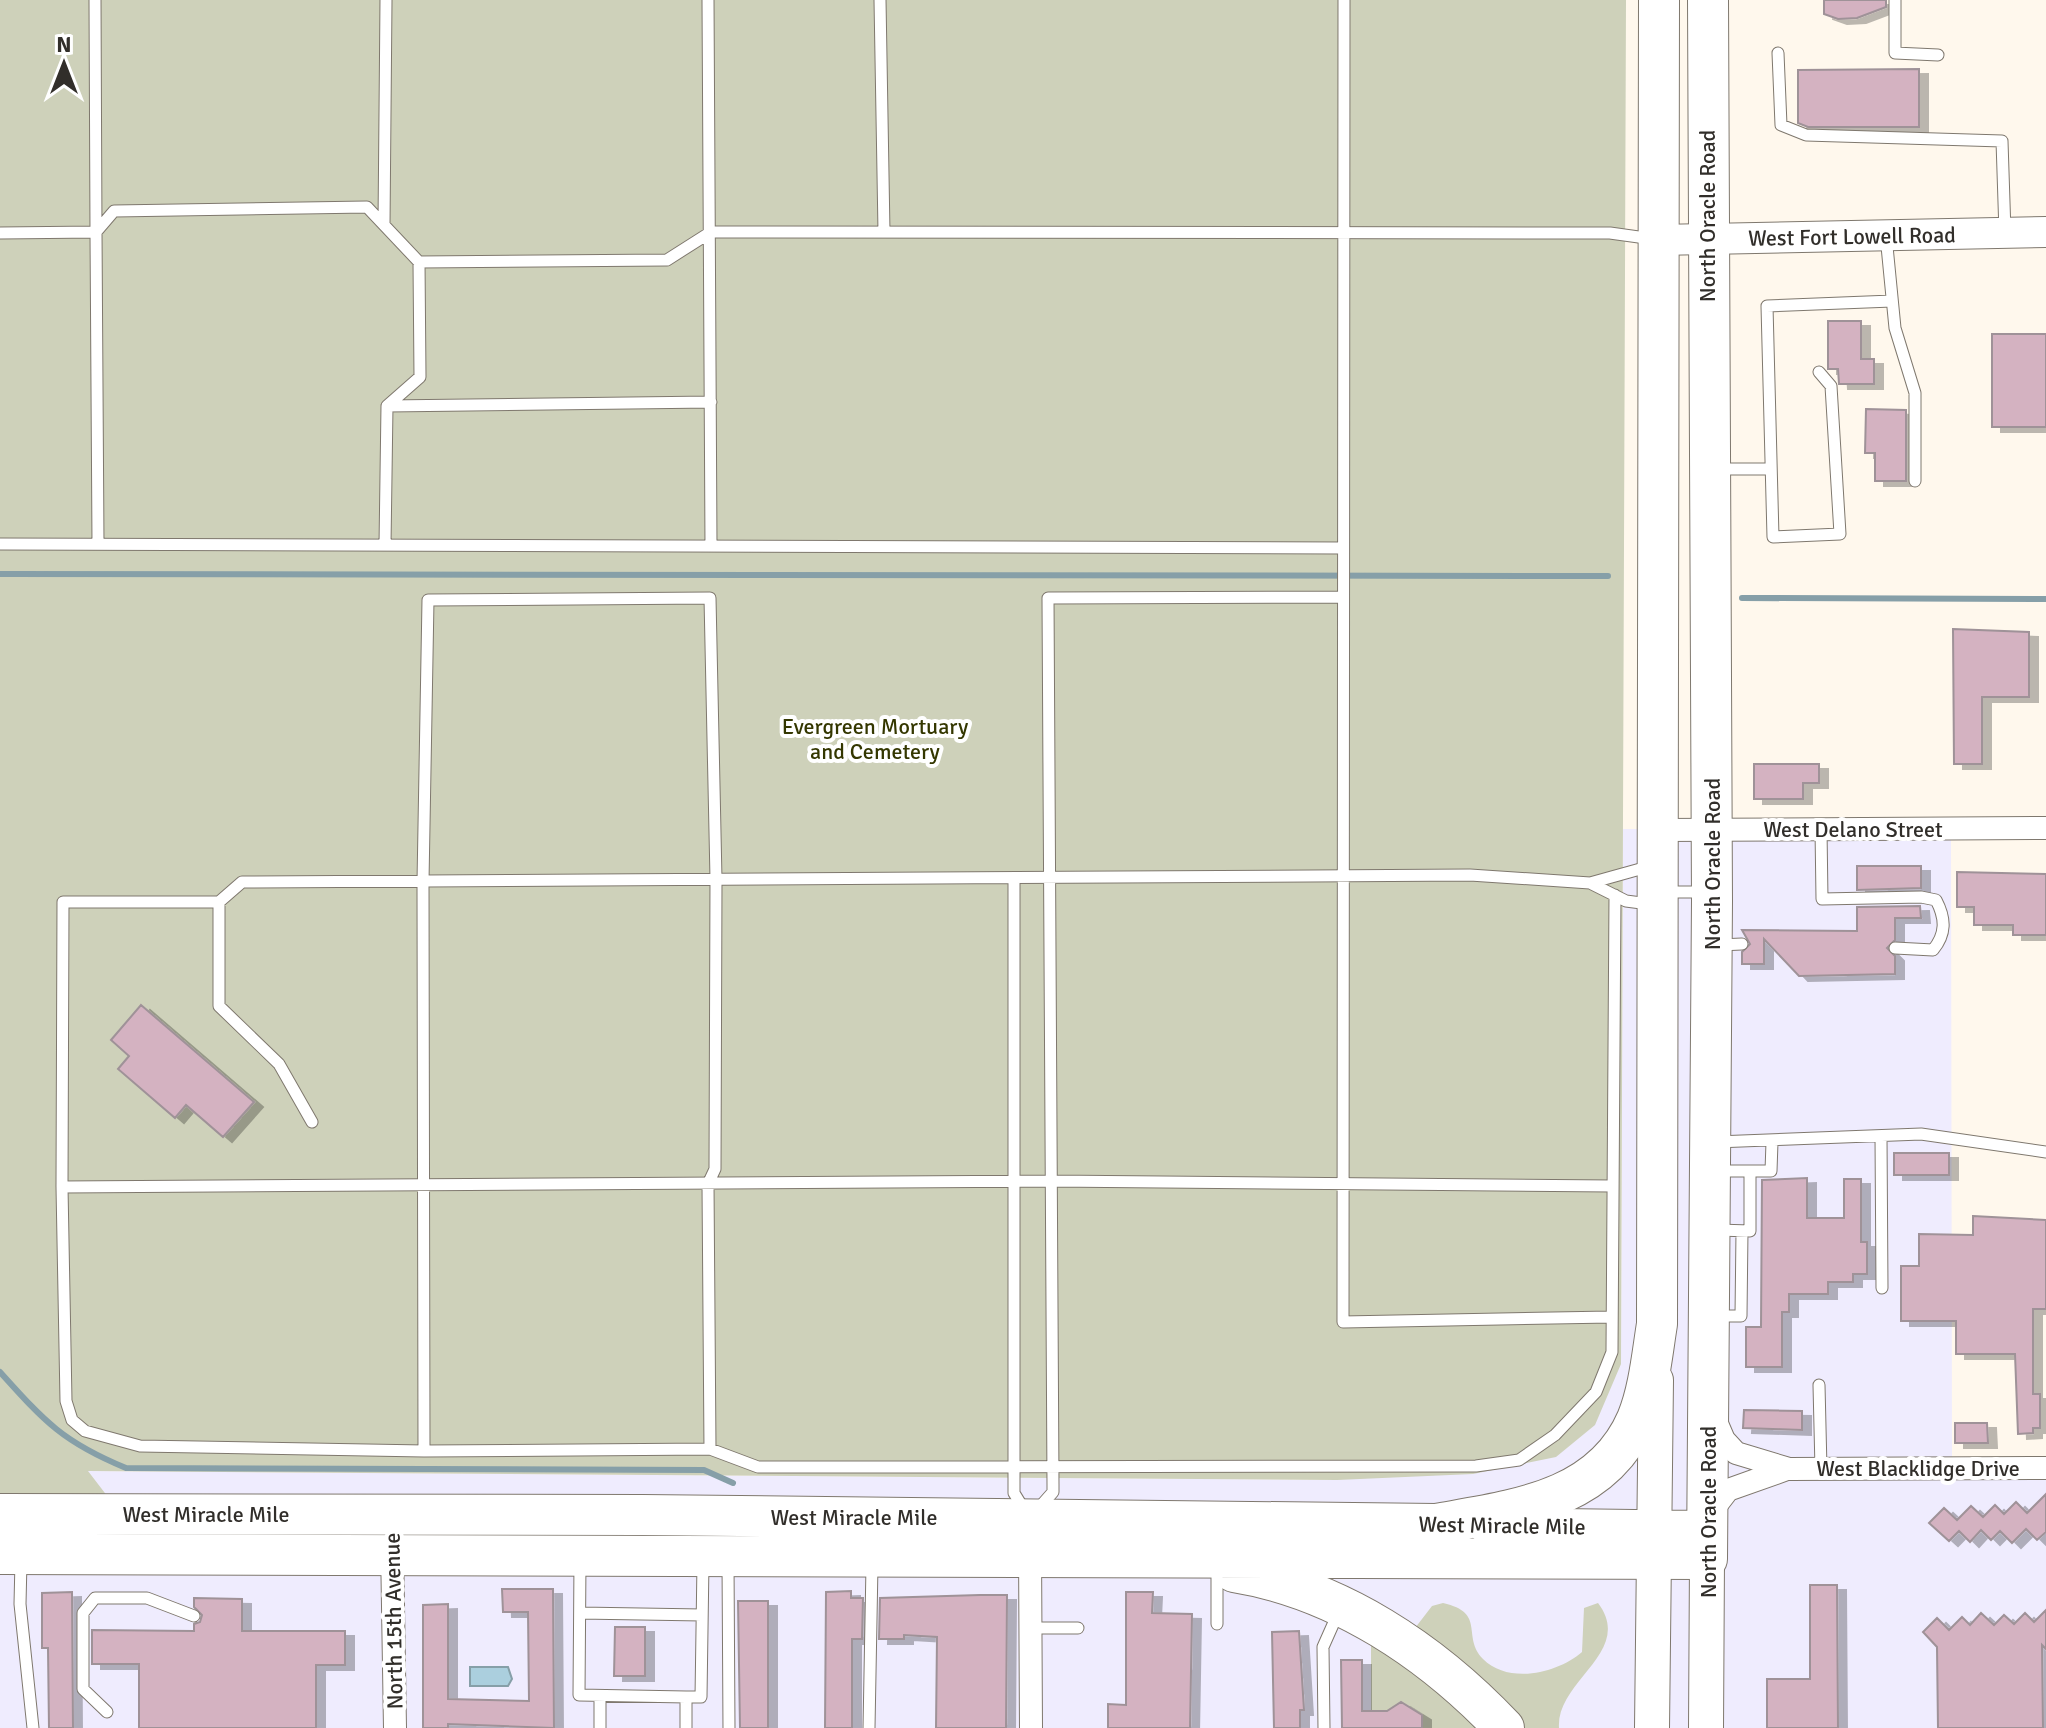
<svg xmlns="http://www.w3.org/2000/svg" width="2046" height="1728" font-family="Signika,sans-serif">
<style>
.industrial{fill:#efecfe}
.green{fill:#ced1ba}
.water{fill:#abcfde;stroke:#869fa8;stroke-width:2}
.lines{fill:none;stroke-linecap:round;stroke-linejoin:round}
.stream{stroke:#869fa8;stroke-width:6}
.building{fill:#d4b2c1;stroke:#9f9298;stroke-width:2;filter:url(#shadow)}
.lane-casing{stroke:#7f786e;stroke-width:13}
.street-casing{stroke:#7f786e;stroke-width:24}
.secondary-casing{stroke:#7f786e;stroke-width:32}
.primary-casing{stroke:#7f786e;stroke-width:36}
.highway-casing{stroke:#7f786e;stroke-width:42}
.lane{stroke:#fff;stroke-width:11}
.street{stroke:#fff;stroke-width:22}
.secondary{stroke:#fff;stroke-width:30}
.primary{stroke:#fff;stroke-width:34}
.highway{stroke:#fff;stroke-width:40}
.labels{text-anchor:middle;stroke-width:8;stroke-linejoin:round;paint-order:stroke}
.street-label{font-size:22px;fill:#312e2a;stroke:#fff}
.park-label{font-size:22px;fill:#343700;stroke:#fff}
</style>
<defs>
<filter id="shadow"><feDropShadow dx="9" dy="5" stdDeviation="0" flood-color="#0004"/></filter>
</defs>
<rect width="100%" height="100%" fill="#fff8ed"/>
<path class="industrial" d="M 1951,828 L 1952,1468 L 2046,1468 L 2046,1728 L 0,1728 L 0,1514 L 120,1513 L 87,1471 L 1337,1480 L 1621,1364 L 1623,829 Z"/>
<path class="green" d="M 0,0 L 1626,0 L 1621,1364 L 1595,1425 L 1556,1457 L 1473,1474 L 1337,1480 L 88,1471 L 121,1514 L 0,1514 Z
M 1443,1603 C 1487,1613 1461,1636 1483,1659 C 1509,1685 1558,1673 1582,1652 L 1584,1608 L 1598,1603 C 1635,1652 1556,1680 1559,1728 L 1521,1728 L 1412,1632 L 1432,1606 Z
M 1371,1644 L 1410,1665 L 1485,1728 L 1371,1728 Z"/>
<path class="water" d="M 470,1667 L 508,1667 L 512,1679 L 508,1686 L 470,1686 Z"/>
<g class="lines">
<path class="stream" d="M 0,574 L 1608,576
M 1742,598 L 2046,599
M 0,1372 C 45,1422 63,1442 126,1468 L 704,1470 L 733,1483"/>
</g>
<path class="building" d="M 1824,0 L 1886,0 L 1886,7 L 1857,18 L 1838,19 L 1824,14 Z
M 1919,69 L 1919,127 L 1808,127 L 1798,123 L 1798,70 Z
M 1828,321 L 1861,321 L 1861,359 L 1874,359 L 1874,384 L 1839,384 L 1838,369 L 1828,369 Z
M 1992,334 L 2046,334 L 2046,427 L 1992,427 Z
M 1866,409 L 1906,410 L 1906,481 L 1875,481 L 1875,453 L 1865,453 Z
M 1953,629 L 2029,632 L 2029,697 L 1982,697 L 1982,764 L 1954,764 Z
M 1754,764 L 1819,764 L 1819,783 L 1803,783 L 1803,799 L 1754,799 Z
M 1857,866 L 1921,866 L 1921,888 L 1857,890 Z
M 1957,872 L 2046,874 L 2046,935 L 2013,935 L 2013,925 L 1974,925 L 1974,907 L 1957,907 Z
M 1920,906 L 1921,918 L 1895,918 L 1895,940 L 1887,948 L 1895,956 L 1895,974 L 1799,976 L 1764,939 L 1764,964 L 1742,964 L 1742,952 L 1750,944 L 1742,930 L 1857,931 L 1857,907 Z
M 141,1005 L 254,1102 L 223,1137 L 186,1105 L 175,1118 L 118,1069 L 129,1056 L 111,1040 Z
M 1894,1153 L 1949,1153 L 1949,1175 L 1894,1175 Z
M 1807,1178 L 1807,1218 L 1844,1218 L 1844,1179 L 1861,1179 L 1861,1242 L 1867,1242 L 1867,1274 L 1853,1274 L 1853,1282 L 1828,1282 L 1828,1294 L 1789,1294 L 1789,1312 L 1782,1312 L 1782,1367 L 1746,1367 L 1746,1327 L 1761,1327 L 1762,1180 Z
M 1973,1216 L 2046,1220 L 2046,1309 L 2033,1309 L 2033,1394 L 2040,1394 L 2040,1428 L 2033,1428 L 2033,1433 L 2018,1434 L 2015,1354 L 1956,1354 L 1956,1321 L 1901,1321 L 1901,1266 L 1919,1266 L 1919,1234 L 1973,1235 Z
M 1744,1410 L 1802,1411 L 1802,1430 L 1743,1428 Z
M 1955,1423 L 1987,1423 L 1988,1443 L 1955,1443 Z
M 2046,1494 L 2046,1532 L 2037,1540 L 2026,1529 L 2012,1543 L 2000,1531 L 1991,1540 L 1981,1530 L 1970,1542 L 1959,1531 L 1949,1541 L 1929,1523 L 1944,1508 L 1957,1520 L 1971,1506 L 1983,1517 L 1995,1505 L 2004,1514 L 2016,1502 L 2027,1513 Z
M 1810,1585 L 1837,1585 L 1838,1728 L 1767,1728 L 1767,1679 L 1810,1679 Z
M 502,1589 L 553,1589 L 554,1728 L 448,1724 L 448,1728 L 423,1728 L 423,1605 L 448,1604 L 448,1699 L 529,1701 L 528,1612 L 503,1612 Z
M 851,1591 L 851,1598 L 863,1598 L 862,1639 L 852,1639 L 852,1728 L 825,1728 L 826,1592 Z
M 72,1592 L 73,1728 L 49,1728 L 48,1648 L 42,1648 L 42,1593 Z
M 1126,1592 L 1153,1592 L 1152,1613 L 1192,1614 L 1190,1728 L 1108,1728 L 1108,1704 L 1126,1705 Z
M 980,1595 L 1007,1595 L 1006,1728 L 936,1728 L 937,1637 L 904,1635 L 904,1639 L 879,1639 L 880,1598 Z
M 194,1598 L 242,1599 L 242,1631 L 345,1631 L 345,1665 L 316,1665 L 316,1728 L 139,1728 L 139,1664 L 92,1664 L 92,1630 L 194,1631 L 194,1624 L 200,1622 L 202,1615 L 194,1607 Z
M 738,1601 L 768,1601 L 768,1728 L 740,1728 Z
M 2046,1610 L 2046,1649 L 2042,1645 L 2043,1728 L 1938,1728 L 1937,1647 L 1923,1632 L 1937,1618 L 1949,1630 L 1962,1617 L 1970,1625 L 1981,1613 L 1994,1625 L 2004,1615 L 2014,1624 L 2025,1613 L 2034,1622 Z
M 615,1627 L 645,1627 L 645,1676 L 614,1676 Z
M 1299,1631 L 1304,1710 L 1300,1710 L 1300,1728 L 1274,1728 L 1272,1632 Z
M 1341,1660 L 1362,1660 L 1362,1711 L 1387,1711 L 1401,1702 L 1422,1715 L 1422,1728 L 1342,1728 Z"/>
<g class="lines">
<g class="lane-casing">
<path id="lane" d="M 708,0 L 711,546
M 880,0 L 884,232
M 1344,0 L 1343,1322 L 1611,1317
M 1895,0 L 1895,53 L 1938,55
M 1778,53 L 1781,125 L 1806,135 L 2002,141 L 2005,233
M 384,225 L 386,0
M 0,233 L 96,232 L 95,0
M 1886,236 L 1895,328 L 1915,393 L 1915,481
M 1819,372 L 1831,386 L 1840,534 L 1773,537 L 1767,306 L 1892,301
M 387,406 L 711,402
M 1716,469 L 1771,469
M 0,544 L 1343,548
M 98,544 L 96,232 L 114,211 L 367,207 L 419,262 L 667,260 L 711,232 L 1610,233 L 1653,239
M 385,545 L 387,406 L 420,377 L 419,262
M 1821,829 L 1822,899 L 1921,897 L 1936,900 C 1946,919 1946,934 1933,950 L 1895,948
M 1014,878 L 1014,1493 L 1025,1511
M 1665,892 L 1707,892
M 219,902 L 63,902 L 62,1187 L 1052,1181 L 1612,1186
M 1649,904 L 1626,901 L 1590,883 L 1651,866
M 1719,945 L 1742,944
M 312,1122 L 279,1064 L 219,1006 L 219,902 L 242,882 L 1470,875 L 1590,883
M 1881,1136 L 1882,1288
M 1716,1142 L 1921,1134 L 2046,1152
M 1718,1171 L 1771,1171 L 1772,1142
M 62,1187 L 66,1401 L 72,1420 L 85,1431 L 140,1446 L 424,1451
M 1718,1230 L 1750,1231 L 1750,1171
M 1715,1316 L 1741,1316 L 1742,1231
M 1819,1385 L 1821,1469
M 710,1449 L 708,1184 L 715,1169 L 716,879 L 710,598 L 428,600 L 423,882 L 424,1451 L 710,1449 L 758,1467 L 1476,1466 L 1519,1460 L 1555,1435 L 1596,1392 L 1612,1352 L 1615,895
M 1038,1509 L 1053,1492 L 1053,1484 L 1048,598 L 1343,597
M 21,1561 L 20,1604 L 33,1728
M 580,1561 L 579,1695 L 686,1697 L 701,1697 L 703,1562
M 728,1561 L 729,1728
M 580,1613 L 702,1615
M 1217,1624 L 1217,1569
M 1030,1628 L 1078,1628
M 600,1696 L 600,1728
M 107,1712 L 83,1689 L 83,1613 L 95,1598 L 147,1598 L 194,1616
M 686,1728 L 686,1697
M 869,1728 L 872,1565
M 1324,1728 L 1323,1647 L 1339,1611"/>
</g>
<g class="street-casing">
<path id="street" d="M 1660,830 L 2046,828
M 1715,1419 L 1724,1440 L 1736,1453 L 1789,1469 L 2046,1468
M 1711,1512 L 1728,1490 L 1787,1469
M 392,1545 L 395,1728
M 1030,1549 L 1031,1728"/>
</g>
<g class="secondary-casing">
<path id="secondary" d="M 1658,240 L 2046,232"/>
</g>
<g class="primary-casing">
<path id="primary" d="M 1484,1525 L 1708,1528
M 1652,1728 L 1656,1380
M 1706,1728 L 1707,1559"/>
</g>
<g class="highway-casing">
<path id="highway" d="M 0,1514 L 643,1515 L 1436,1524 C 1514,1510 1602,1501 1637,1419 C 1649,1390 1652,1355 1657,1324 L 1659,0
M 0,1554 L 1707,1559 L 1712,901 L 1708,0
M 1234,1572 C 1339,1589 1432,1652 1504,1728"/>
</g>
<use href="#lane" class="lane"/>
<use href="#street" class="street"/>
<use href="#secondary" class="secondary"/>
<use href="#primary" class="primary"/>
<use href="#highway" class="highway"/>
</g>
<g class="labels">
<g class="street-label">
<text transform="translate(1707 216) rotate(-90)" y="8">North Oracle Road</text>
<text transform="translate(1852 236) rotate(-1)" y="8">West Fort Lowell Road</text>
<text x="1853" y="837">West Delano Street</text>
<text transform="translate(1712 864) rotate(-90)" y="8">North Oracle Road</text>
<text x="1918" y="1476">West Blacklidge Drive</text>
<text transform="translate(1708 1512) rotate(-90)" y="8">North Oracle Road</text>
<text x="206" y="1522">West Miracle Mile</text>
<text x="854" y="1525">West Miracle Mile</text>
<text transform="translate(1502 1525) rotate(1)" y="8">West Miracle Mile</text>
<text transform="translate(393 1621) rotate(-91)" y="8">North 15th Avenue</text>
</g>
<g class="park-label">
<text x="875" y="734">Evergreen Mortuary<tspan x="875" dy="25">and Cemetery</tspan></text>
</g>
</g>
<g transform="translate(64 64)" stroke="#ffffff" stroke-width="6" paint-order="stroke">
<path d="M0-6L14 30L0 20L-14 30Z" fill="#312e2a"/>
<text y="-12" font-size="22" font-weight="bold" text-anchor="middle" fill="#312e2a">N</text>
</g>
</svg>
